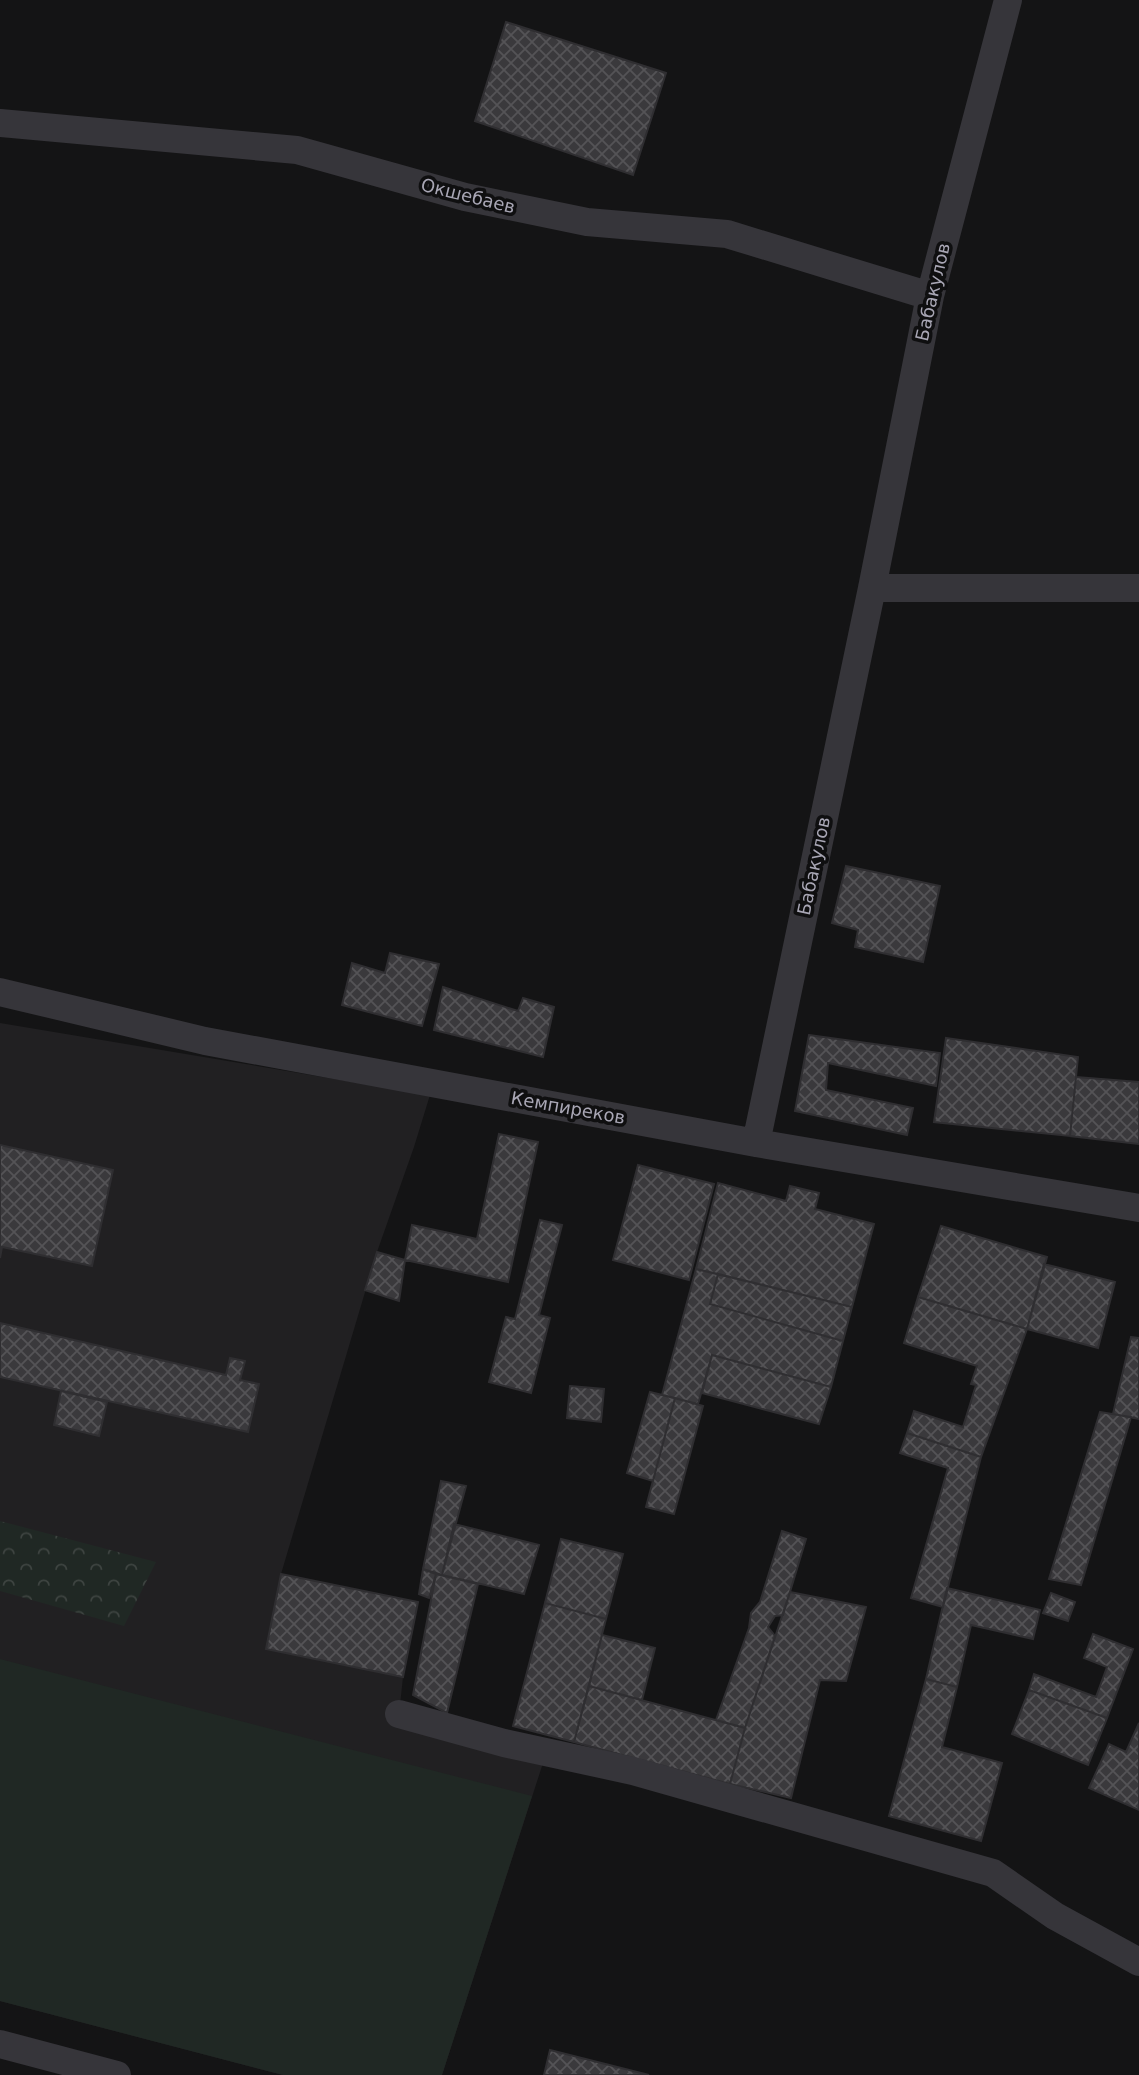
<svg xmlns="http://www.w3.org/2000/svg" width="1139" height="2075" font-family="'DejaVu Sans',sans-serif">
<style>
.built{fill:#212022}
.forest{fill:url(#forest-crowns)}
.park{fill:#202824}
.building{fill:url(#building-cross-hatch);stroke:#2f2e31;stroke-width:2}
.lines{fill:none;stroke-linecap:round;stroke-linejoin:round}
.minor{stroke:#36353a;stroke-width:28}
.labels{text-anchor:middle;stroke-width:7;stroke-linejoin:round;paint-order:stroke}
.street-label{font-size:18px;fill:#a8a6b4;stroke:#0f0f10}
</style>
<defs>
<pattern id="forest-crowns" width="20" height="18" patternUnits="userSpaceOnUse" patternTransform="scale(1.75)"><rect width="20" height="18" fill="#202824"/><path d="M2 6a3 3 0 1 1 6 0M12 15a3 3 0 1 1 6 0" fill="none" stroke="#3e4441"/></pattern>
<pattern id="building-cross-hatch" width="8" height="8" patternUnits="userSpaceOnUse" patternTransform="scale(1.75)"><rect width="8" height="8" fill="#3a393c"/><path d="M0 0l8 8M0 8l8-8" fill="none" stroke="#545356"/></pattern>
</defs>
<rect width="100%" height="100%" fill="#141415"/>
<path class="built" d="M 0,1023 L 430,1095 L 414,1147 L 377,1252 L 281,1574 L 418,1602 L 403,1677 L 398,1724 L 543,1763 L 442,2075 L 283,2075 L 0,2001 Z"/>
<path class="forest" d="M 0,1521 L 156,1562 L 124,1626 L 0,1591 Z"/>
<path class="park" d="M 0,1659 L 532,1796 L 442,2075 L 283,2075 L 0,2001 Z"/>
<path class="building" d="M 506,22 L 666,73 L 633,175 L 475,121 Z
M 846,866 L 940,886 L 923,962 L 855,947 L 858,930 L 832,923 Z
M 390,953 L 439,964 L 422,1026 L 342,1005 L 352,963 L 385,973 Z
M 443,987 L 518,1011 L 523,998 L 554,1007 L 543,1057 L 434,1030 Z
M 809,1035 L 940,1053 L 936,1086 L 828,1063 L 826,1090 L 913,1108 L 907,1135 L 795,1111 Z
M 946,1038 L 1078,1057 L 1070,1136 L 934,1122 Z
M 1076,1077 L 1139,1082 L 1139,1144 L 1070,1136 Z
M 499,1134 L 538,1142 L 508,1282 L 405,1260 L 412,1225 L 477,1239 Z
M 0,1145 L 113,1170 L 92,1266 L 2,1247 L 0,1258 Z
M 638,1165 L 714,1184 L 689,1280 L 613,1260 Z
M 718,1183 L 786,1201 L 790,1186 L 819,1193 L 815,1209 L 874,1224 L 852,1307 L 696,1269 Z
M 540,1220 L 562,1225 L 539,1315 L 550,1318 L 531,1393 L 489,1382 L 506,1317 L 515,1319 Z
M 941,1226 L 1047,1257 L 1027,1329 L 918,1297 Z
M 377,1252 L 405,1260 L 399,1301 L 365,1290 Z
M 1044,1264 L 1115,1282 L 1098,1348 L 1027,1329 Z
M 696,1269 L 718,1274 L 710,1304 L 843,1341 L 831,1387 L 712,1355 L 698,1404 L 662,1395 Z
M 718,1274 L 852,1307 L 843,1341 L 710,1304 Z
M 918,1297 L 1027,1329 L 981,1457 L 907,1433 L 914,1411 L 963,1427 L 976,1385 L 971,1384 L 977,1366 L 904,1343 Z
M 0,1323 L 226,1375 L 230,1358 L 245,1361 L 240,1380 L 259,1384 L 248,1432 L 0,1377 Z
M 1131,1337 L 1139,1338 L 1139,1419 L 1113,1414 Z
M 712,1355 L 831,1387 L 819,1424 L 702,1393 Z
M 570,1386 L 604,1389 L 601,1422 L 567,1418 Z
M 61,1391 L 107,1402 L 99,1436 L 54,1425 Z
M 650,1392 L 675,1398 L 653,1481 L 627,1473 Z
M 675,1398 L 703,1406 L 674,1514 L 646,1507 Z
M 1100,1412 L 1131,1417 L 1081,1585 L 1049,1579 Z
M 907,1433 L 981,1457 L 943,1607 L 911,1598 L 948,1468 L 900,1453 Z
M 441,1481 L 466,1486 L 442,1575 L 423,1569 Z
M 454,1524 L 539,1545 L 524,1594 L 442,1575 Z
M 782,1531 L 806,1539 L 783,1615 L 775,1616 L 768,1627 L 775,1636 L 745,1728 L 716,1720 L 749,1628 L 751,1613 L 760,1602 Z
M 561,1539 L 623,1554 L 606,1619 L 545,1603 Z
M 423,1569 L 436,1574 L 429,1598 L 419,1594 Z
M 281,1574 L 418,1602 L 403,1677 L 266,1649 Z
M 436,1574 L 478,1584 L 447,1713 L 413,1695 Z
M 947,1588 L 1040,1610 L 1033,1639 L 971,1625 L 957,1687 L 926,1679 Z
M 790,1592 L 866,1607 L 846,1681 L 820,1680 L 791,1798 L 730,1784 L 745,1728 Z
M 1051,1593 L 1075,1602 L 1068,1621 L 1043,1613 Z
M 545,1603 L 606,1619 L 574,1742 L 513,1726 Z
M 1093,1634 L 1133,1649 L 1107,1718 L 1029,1690 L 1034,1674 L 1096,1697 L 1107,1667 L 1084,1658 Z
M 602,1635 L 655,1648 L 642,1700 L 589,1686 Z
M 926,1679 L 957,1687 L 942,1747 L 1002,1763 L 981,1841 L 889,1816 Z
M 589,1686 L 745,1728 L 730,1784 L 574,1742 Z
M 1029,1690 L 1107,1718 L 1088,1765 L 1012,1734 Z
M 1139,1723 L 1139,1810 L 1089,1788 L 1109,1744 L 1126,1752 Z
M 550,2050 L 649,2075 L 544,2075 Z"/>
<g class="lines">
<path class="minor" d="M 0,123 L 297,150 L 465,197 L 587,222 L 727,234 L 930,296
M 872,588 L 1139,588
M 0,992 L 205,1041 L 756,1143 L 1139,1208
M 756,1143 L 872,588 L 930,296 L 1008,0
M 399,1714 L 504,1743 L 633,1771 L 993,1873 L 1055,1916 L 1139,1962
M 0,2044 L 117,2075"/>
</g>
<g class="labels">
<g class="street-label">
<text transform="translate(468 196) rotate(14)" y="6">Окшебаев</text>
<text transform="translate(933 292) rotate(-77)" y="6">Бабакулов</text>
<text transform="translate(814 866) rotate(-78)" y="6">Бабакулов</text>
<text transform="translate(568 1108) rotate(10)" y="6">Кемпиреков</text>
</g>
</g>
</svg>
